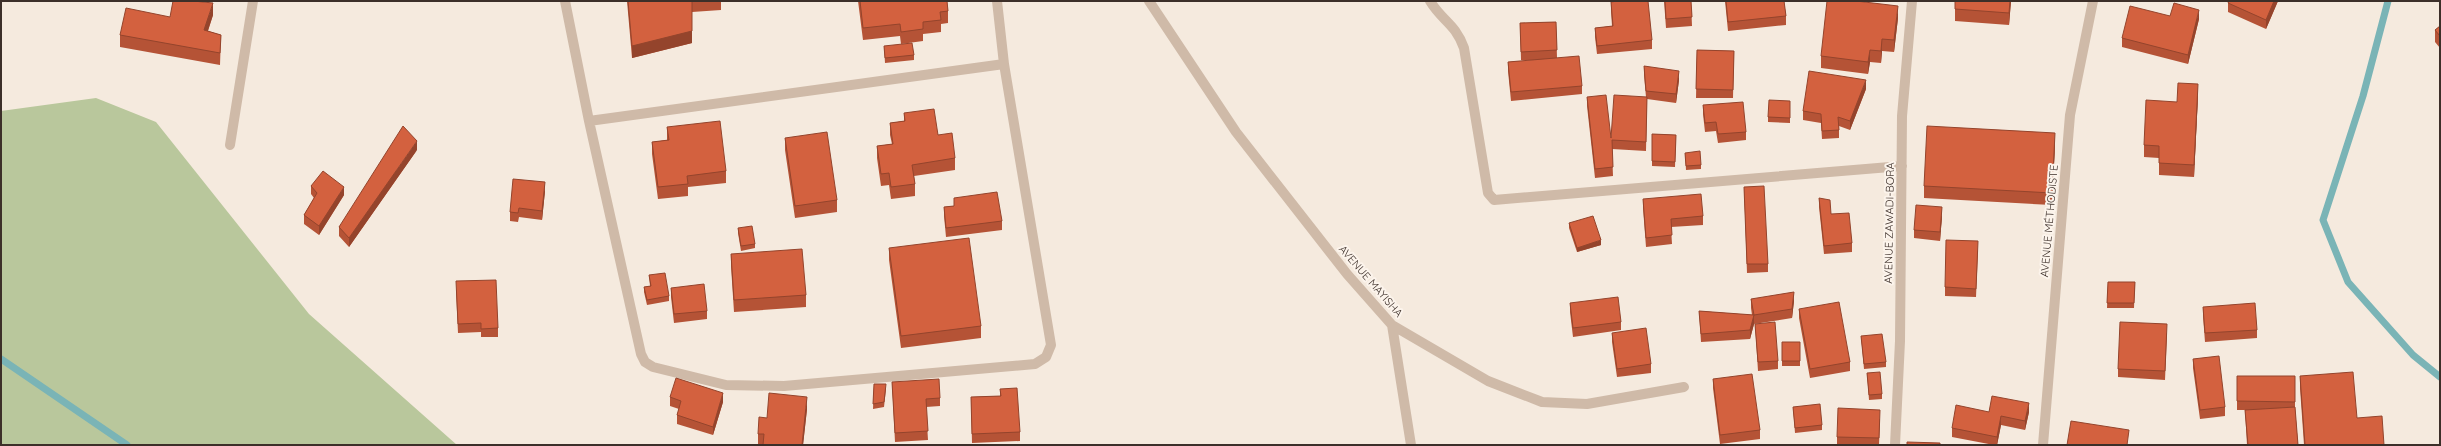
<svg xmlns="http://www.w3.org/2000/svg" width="2441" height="446" font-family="Quicksand,sans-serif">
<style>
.green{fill:#b9c79c}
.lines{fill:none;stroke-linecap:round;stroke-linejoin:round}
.stream{stroke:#7ab4b6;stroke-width:7}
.minor{stroke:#cfbaa8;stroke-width:10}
.wall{fill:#b55336}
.shaded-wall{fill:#94442c}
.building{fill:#d3613f;stroke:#94442c}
.labels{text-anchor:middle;stroke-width:4;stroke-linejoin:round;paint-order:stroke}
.street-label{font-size:11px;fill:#3c2f29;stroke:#fcf4ec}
</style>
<rect width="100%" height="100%" fill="#f5eade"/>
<path class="green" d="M 96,98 L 156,122 L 309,314 L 457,445 L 1,445 L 1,111 Z"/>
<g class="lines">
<path class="stream" d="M 2388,1 L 2363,96 L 2323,220 L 2348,282 L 2413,355 L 2440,377
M 1,359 L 127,445"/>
<path class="minor" d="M 565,1 L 589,121 L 641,354 L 645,362 L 653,367 L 726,385 L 784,386 L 1035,364 L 1046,357 L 1051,345 L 1004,64
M 1149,1 L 1236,132 L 1347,274 L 1392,325 L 1488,381 L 1542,402 L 1587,404 L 1684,387
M 1430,1 C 1442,21 1455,23 1464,48 L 1488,193 L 1494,200 L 1902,166
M 589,121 L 1004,64 L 997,1
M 230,145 L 253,1
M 1392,325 L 1411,445
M 1895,445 L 1900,341 L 1902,116 L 1912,1
M 2043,445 L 2070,115 L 2093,1"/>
</g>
<path class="wall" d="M 627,1 L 721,1 L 721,10 L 692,12 L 692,43 L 632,58 Z
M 858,1 L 947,1 L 948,11 L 948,23 L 941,24 L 941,32 L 923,34 L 923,41 L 901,44 L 900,36 L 863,40 Z
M 1664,1 L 1691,1 L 1692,26 L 1666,28 Z
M 1725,1 L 1784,1 L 1786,16 L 1786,25 L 1728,31 Z
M 2011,1 L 2009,25 L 1955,21 L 1955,9 Z
M 2229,1 L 2278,1 L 2266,29 L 2228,12 L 2228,3 Z
M 1611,2 L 1652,40 L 1652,49 L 1597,54 L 1595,37 L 1595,28 L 1612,26 L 1611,11 Z
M 213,15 L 208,31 L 221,35 L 220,65 L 120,47 L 120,35 L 170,17 Z
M 2170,16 L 2199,19 L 2188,64 L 2122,47 L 2122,38 Z
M 1898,18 L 1894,52 L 1882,51 L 1881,63 L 1870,62 L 1868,74 L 1821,68 L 1821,56 Z
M 1556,22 L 1557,58 L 1582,86 L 1582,94 L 1511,101 L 1508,71 L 1508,62 L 1534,60 L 1521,60 L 1520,23 Z
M 2440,26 L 2440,48 L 2435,42 L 2435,30 Z
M 884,46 L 914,55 L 914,60 L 885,63 Z
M 1697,50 L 1734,51 L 1733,98 L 1696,98 Z
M 1644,66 L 1679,80 L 1676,103 L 1647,99 L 1646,151 L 1612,149 L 1613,176 L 1595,178 L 1587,106 L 1587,97 L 1611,138 L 1646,97 L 1644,75 Z
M 1866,89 L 1850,130 L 1839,126 L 1839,138 L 1822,139 L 1821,123 L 1803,120 L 1803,111 Z
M 2198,96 L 2194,177 L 2159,175 L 2159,158 L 2144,157 L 2144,145 L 2177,102 Z
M 1790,101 L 1790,123 L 1768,122 L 1768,117 Z
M 1703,105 L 1746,132 L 1746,140 L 1718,143 L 1716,131 L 1705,132 L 1703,114 Z
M 904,113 L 938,135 L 955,158 L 955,170 L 914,176 L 915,184 L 915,196 L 891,199 L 889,185 L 881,186 L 877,158 L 877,146 L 892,144 L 890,135 L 890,123 L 904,121 Z
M 667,127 L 726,171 L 726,183 L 688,187 L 688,196 L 658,199 L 652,154 L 652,142 L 667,140 Z
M 1652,134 L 1676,135 L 1675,167 L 1652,166 Z
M 785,138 L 837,200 L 837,212 L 795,218 L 785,150 Z
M 2055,145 L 2052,205 L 1924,198 L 1924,186 Z
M 417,150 L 349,247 L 339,236 L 339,227 Z
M 1685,153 L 1701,165 L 1701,169 L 1686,170 Z
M 311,186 L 344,195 L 319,235 L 304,224 L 304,215 L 314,198 L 311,194 Z
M 1744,187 L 1768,264 L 1768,272 L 1747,273 Z
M 545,191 L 542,220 L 519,217 L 518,222 L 510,221 L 510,212 Z
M 954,198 L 1002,221 L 1002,230 L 946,237 L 944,216 L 944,207 L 954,206 Z
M 1819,198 L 1852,243 L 1852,252 L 1824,254 L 1819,207 Z
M 1643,199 L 1703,216 L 1703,225 L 1671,227 L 1672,244 L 1646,247 L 1643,208 Z
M 1942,216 L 1940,241 L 1914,238 L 1914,230 Z
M 1569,223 L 1601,245 L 1577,252 L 1569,228 Z
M 738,228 L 755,244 L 755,248 L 741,251 L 738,233 Z
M 889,248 L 981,326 L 981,338 L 901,348 L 889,260 Z
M 1978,250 L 1976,297 L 1945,296 L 1945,287 Z
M 731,254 L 806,295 L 806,307 L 734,312 L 731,266 Z
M 649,275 L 669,296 L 669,301 L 647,305 L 644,292 L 644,287 L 650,286 Z
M 2108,282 L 2135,282 L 2134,308 L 2107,308 Z
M 671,288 L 707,311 L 707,319 L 674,323 L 671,297 Z
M 456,290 L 498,328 L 498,337 L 481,337 L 481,332 L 458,333 Z
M 1751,299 L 1794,301 L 1792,318 L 1754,324 L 1750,339 L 1701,342 L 1699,311 L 1752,315 L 1751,308 Z
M 1570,303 L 1621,322 L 1621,330 L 1573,337 L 1570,312 Z
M 2203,307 L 2257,330 L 2257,338 L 2205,342 L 2203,316 Z
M 1799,309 L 1850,362 L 1850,371 L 1810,378 L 1799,318 Z
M 1755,324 L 1778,361 L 1778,369 L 1758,371 Z
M 1612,333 L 1651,364 L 1651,373 L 1617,377 L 1612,342 Z
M 2167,333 L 2165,380 L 2118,377 L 2118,369 Z
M 1861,336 L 1886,362 L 1886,367 L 1864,369 Z
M 1782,342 L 1800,342 L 1800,366 L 1782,366 Z
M 2193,359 L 2225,407 L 2225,416 L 2200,419 L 2193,368 Z
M 1867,373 L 1882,394 L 1882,399 L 1869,400 Z
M 2237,376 L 2295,376 L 2295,407 L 2298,445 L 2247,445 L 2245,410 L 2250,410 L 2237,410 Z
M 2300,376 L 2357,418 L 2384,445 L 2304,445 L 2300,388 Z
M 1713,379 L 1760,430 L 1760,439 L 1720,444 L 1713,388 Z
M 892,382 L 940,398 L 940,406 L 926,407 L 928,440 L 895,442 Z
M 874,384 L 886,389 L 884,407 L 873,409 Z
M 1000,389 L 1020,432 L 1020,441 L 972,443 L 971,397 L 1000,396 Z
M 670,397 L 723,402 L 713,435 L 677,424 L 677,415 L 679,409 L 670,406 Z
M 1793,407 L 1822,425 L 1822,430 L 1795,433 Z
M 807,409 L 803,445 L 758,445 L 758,434 L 767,418 Z
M 1989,412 L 2029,412 L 2025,430 L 2001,425 L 1997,445 L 1994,445 L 1952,437 L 1952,428 Z
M 1880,419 L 1879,445 L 1837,445 L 1837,437 Z"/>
<path class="shaded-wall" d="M 692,1 L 692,43 L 632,58 L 632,46 Z
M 2010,1 L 2011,1 L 2009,25 L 2009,13 Z
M 2274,1 L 2278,1 L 2266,29 L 2266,20 Z
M 213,3 L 213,15 L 204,42 L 204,30 Z
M 1898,6 L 1898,18 L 1894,52 L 1894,40 Z
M 2199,10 L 2199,19 L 2188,64 L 2188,55 Z
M 1882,39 L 1882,51 L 1881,63 L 1881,51 Z
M 1870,50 L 1870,62 L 1868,74 L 1868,62 Z
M 1679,71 L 1679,80 L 1676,103 L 1676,94 Z
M 1866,80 L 1866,89 L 1850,130 L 1850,121 Z
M 2198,84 L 2198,96 L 2194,177 L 2194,165 Z
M 2055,133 L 2055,145 L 2052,205 L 2052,193 Z
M 417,141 L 417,150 L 349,247 L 349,238 Z
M 545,182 L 545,191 L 542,220 L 542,211 Z
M 344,187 L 344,195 L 319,235 L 319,226 Z
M 1942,207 L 1942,216 L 1940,241 L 1940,232 Z
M 1601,240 L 1601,245 L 1577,252 L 1577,248 Z
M 1794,292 L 1794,301 L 1792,318 L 1792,309 Z
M 1754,315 L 1754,324 L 1750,339 L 1750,330 Z
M 723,393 L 723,402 L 713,435 L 713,427 Z
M 807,397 L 807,409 L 803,445 L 802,445 Z
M 2029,403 L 2029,412 L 2025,430 L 2025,421 Z
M 2001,416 L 2001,425 L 1997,445 L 1997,437 Z"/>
<path class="building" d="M 173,1 L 193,1 L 213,3 L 204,30 L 221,35 L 220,53 L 120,35 L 126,8 L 170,17 Z
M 628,1 L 692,1 L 692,31 L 632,46 Z
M 860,1 L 947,1 L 948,11 L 940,12 L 941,20 L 923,22 L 923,29 L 901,32 L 900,24 L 863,28 Z
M 1618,1 L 1648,1 L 1652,40 L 1597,46 L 1595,28 L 1613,26 L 1611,2 Z
M 1665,1 L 1691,1 L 1692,17 L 1666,19 Z
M 1726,1 L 1784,1 L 1786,16 L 1728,22 Z
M 1827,1 L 1856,1 L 1898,6 L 1894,40 L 1882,39 L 1881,51 L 1870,50 L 1868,62 L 1821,56 Z
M 1955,1 L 2010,1 L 2009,13 L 1955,9 Z
M 2229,1 L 2274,1 L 2266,20 L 2228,3 Z
M 2174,3 L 2199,10 L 2188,55 L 2122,38 L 2130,6 L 2170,16 Z
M 1556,22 L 1557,50 L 1521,52 L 1520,23 Z
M 2440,26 L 2440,36 L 2435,30 Z
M 912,43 L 914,55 L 885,58 L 884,46 Z
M 1697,50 L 1734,51 L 1733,90 L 1696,89 Z
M 1579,56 L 1582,86 L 1511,92 L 1508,62 Z
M 1644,66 L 1679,71 L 1676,94 L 1646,91 Z
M 1809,71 L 1866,80 L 1850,121 L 1838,117 L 1839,130 L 1822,131 L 1821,114 L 1803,111 Z
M 2178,83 L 2198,84 L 2194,165 L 2159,163 L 2159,146 L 2144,145 L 2146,100 L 2177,102 Z
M 1606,95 L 1611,138 L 1614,95 L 1647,97 L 1646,142 L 1612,140 L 1613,167 L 1595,169 L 1587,97 Z
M 1769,100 L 1790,101 L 1790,118 L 1768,117 Z
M 1743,102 L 1746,132 L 1718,134 L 1716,122 L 1705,123 L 1703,105 Z
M 934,109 L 938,135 L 952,133 L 955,158 L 912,165 L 915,184 L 891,187 L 889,173 L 881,174 L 877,146 L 893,144 L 890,123 L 905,121 L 904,113 Z
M 720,121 L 726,171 L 687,176 L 688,184 L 658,187 L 652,142 L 669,140 L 667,127 Z
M 403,126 L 417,141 L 349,238 L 339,227 Z
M 1927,126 L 2055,133 L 2052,193 L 1924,186 Z
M 827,132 L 837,200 L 795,206 L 785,138 Z
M 1652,134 L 1676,135 L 1675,162 L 1652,161 Z
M 1700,151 L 1701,165 L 1686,166 L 1685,153 Z
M 323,171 L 344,187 L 319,226 L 304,215 L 317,193 L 311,186 Z
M 513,179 L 545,182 L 542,211 L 519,208 L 518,213 L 510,212 Z
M 1764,186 L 1768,264 L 1747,264 L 1744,187 Z
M 997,192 L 1002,221 L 946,228 L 944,207 L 954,206 L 954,198 Z
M 1701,194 L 1703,216 L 1671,219 L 1672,235 L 1646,238 L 1643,199 Z
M 1819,198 L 1830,200 L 1831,214 L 1849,213 L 1852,243 L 1824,246 Z
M 1916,205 L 1942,207 L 1940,232 L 1914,230 Z
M 1593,216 L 1601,240 L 1577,248 L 1569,223 Z
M 752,226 L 755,244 L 741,246 L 738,228 Z
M 969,238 L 981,326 L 901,336 L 889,248 Z
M 1946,240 L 1978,241 L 1976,289 L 1945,287 Z
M 802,249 L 806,295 L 734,300 L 731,254 Z
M 665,273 L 669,296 L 647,300 L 644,287 L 651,286 L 649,275 Z
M 496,280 L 498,328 L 481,329 L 481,323 L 458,324 L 456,281 Z
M 2108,282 L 2135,282 L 2134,303 L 2107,303 Z
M 704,284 L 707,311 L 674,314 L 671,288 Z
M 1794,292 L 1792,309 L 1754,315 L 1751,299 Z
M 1618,297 L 1621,322 L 1573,328 L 1570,303 Z
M 1839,302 L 1850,362 L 1810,369 L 1799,309 Z
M 2255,303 L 2257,330 L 2205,333 L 2203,307 Z
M 1699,311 L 1754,315 L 1750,330 L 1701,334 Z
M 1775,322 L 1778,361 L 1758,362 L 1755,324 Z
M 2120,322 L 2167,324 L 2165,371 L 2118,369 Z
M 1646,328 L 1651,364 L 1617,369 L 1612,333 Z
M 1882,334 L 1886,362 L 1864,364 L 1861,336 Z
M 1782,342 L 1800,342 L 1800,361 L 1782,361 Z
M 2219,356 L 2225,407 L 2200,410 L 2193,359 Z
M 1880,372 L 1882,394 L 1869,395 L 1867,373 Z
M 2353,372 L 2357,418 L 2382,416 L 2384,445 L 2305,445 L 2300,376 Z
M 1752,374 L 1760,430 L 1720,435 L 1713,379 Z
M 2237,376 L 2295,376 L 2295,402 L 2237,401 Z
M 676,378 L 723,393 L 713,427 L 677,415 L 681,401 L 670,397 Z
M 939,379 L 940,398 L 926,399 L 928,431 L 895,433 L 892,382 Z
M 874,384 L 886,384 L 884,402 L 873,404 Z
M 1017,388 L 1020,432 L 972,434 L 971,397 L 1001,396 L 1000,389 Z
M 769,393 L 807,397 L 802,445 L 763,445 L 764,434 L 758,434 L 759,417 L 767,418 Z
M 1992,396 L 2029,403 L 2025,421 L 2001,416 L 1997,437 L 1952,428 L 1956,405 L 1989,412 Z
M 1820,404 L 1822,425 L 1795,428 L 1793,407 Z
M 2295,407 L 2298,445 L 2248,445 L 2245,410 Z
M 1838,408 L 1880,410 L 1879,438 L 1837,437 Z
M 2071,421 L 2129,430 L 2127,445 L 2067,445 Z
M 1907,442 L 1940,443 L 1940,445 L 1907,445 Z"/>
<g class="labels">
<g class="street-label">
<text transform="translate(2049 221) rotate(-85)" y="4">AVENUE MÉTHODISTE</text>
<text transform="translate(1889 223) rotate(-89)" y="4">AVENUE ZAWADI-BORA</text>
<text transform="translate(1371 281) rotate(49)" y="4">AVENUE MAYISHA</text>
</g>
</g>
<rect width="2441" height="446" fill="none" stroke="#3c2f29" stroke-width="4"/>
</svg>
